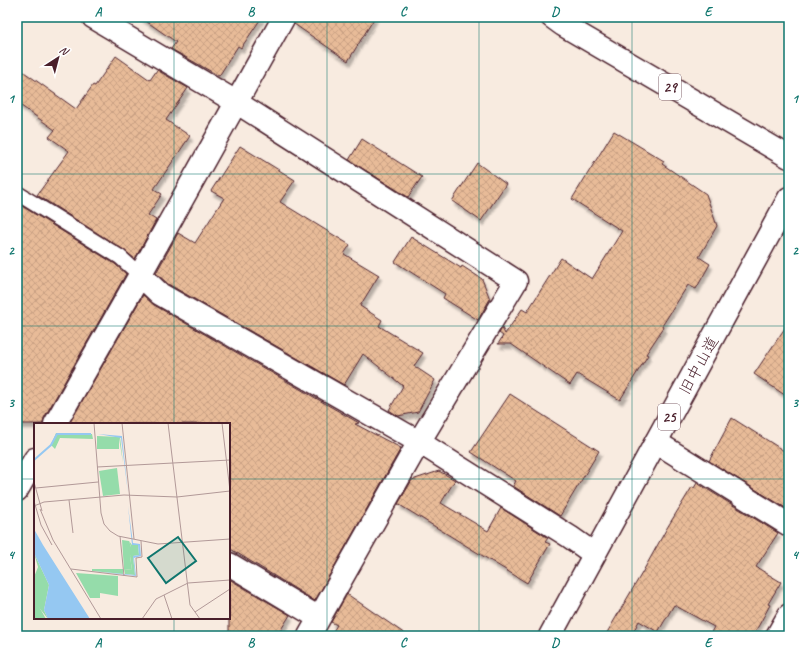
<svg xmlns="http://www.w3.org/2000/svg" width="806" height="653" font-family="Caveat,'Klee One',sans-serif">
<style>
.building{fill:url(#building-cross-hatch);stroke:#4a1f2b;filter:url(#shadow)}
.lines{fill:none;stroke-linecap:round;stroke-linejoin:round}
.lane-casing{stroke:#4a1f2b;stroke-width:17}
.street-casing{stroke:#4a1f2b;stroke-width:25}
.primary-casing{stroke:#4a1f2b;stroke-width:25}
.lane{stroke:#fff;stroke-width:14}
.street{stroke:#fff;stroke-width:22}
.primary{stroke:#fff;stroke-width:22}
.grid{fill:none;stroke:#0f766e;stroke-width:1;stroke-opacity:0.55}
.labels{text-anchor:middle;stroke-width:4;stroke-linejoin:round;paint-order:stroke}
.shield{fill:#fff;stroke:#80626b;stroke-width:1}
.shield-label{font-size:15px;font-weight:bold;fill:#4a1f2b}
.street-label{font-size:16px;fill:#4a1f2b;stroke:#fff}
.inset-river{fill:none;stroke:#95c8f2;stroke-width:2}
.inset-road{fill:none;stroke:#b29998;stroke-width:1}
.view{fill:#0f766e;fill-opacity:0.15;stroke:#0f766e;stroke-width:2}
.inset-edge{fill:none;stroke:#4a1f2b;stroke-width:2}
.neatline{fill:none;stroke:#0f766e;stroke-width:1.5}
.grid-label{font-size:13px;text-anchor:middle;font-weight:bold;fill:#0f766e}
</style>
<defs>
<pattern id="building-cross-hatch" width="8" height="8" patternUnits="userSpaceOnUse"><rect width="8" height="8" fill="#e8bb98"/><path d="M0 0l8 8M0 8l8-8" fill="none" stroke="#c8a083"/></pattern>
<filter id="shadow"><feDropShadow dx="2.5" dy="4.5" stdDeviation="1" flood-color="#0004"/></filter>
</defs>
<rect width="100%" height="100%" fill="#f8ebe0"/>
<filter id="ink" filterUnits="userSpaceOnUse"><feTurbulence type="fractalNoise" baseFrequency=".025" numOctaves="2"/><feDisplacementMap in="SourceGraphic" scale="8" xChannelSelector="R" yChannelSelector="G"/><feConvolveMatrix kernelMatrix="1 2 1 2 8 2 1 2 1" color-interpolation-filters="sRGB"/></filter>
<g filter="url(#ink)">
<path class="building" d="M 140,17 L 262,17 L 241,48 L 238,46 L 219,76 L 171,49 L 176,42 Z
M 296,17 L 375,17 L 348,61 L 294,24 Z
M 116,56 L 150,80 L 157,70 L 188,88 L 166,120 L 190,136 L 154,189 L 162,194 L 148,215 L 156,220 L 135,259 L 124,250 L 37,195 L 69,151 L 49,137 L 55,130 L 17,103 L 17,67 L 76,109 L 93,85 L 95,86 Z
M 614,131 L 664,161 L 662,164 L 706,194 L 717,226 L 699,257 L 710,264 L 696,289 L 688,285 L 662,326 L 664,327 L 646,354 L 648,355 L 620,400 L 577,374 L 570,385 L 511,344 L 498,344 L 503,336 L 499,333 L 502,328 L 505,334 L 522,309 L 527,312 L 561,258 L 592,279 L 622,231 L 572,199 Z
M 362,139 L 422,177 L 408,197 L 349,160 Z
M 240,146 L 295,180 L 280,202 L 350,245 L 344,254 L 379,275 L 360,306 L 382,320 L 379,326 L 423,353 L 414,366 L 435,380 L 418,412 L 398,416 L 389,410 L 403,386 L 363,354 L 344,385 L 168,284 L 156,273 L 178,233 L 195,243 L 224,198 L 211,191 Z
M 477,163 L 506,184 L 481,221 L 452,201 Z
M 17,203 L 115,264 L 126,274 L 44,418 L 43,424 L 17,424 Z
M 411,237 L 461,268 L 462,266 L 482,279 L 490,299 L 478,320 L 443,298 L 445,294 L 395,262 Z
M 143,295 L 154,305 L 359,423 L 355,424 L 401,448 L 315,601 L 229,548 L 229,424 L 69,424 Z
M 789,322 L 789,398 L 754,374 Z
M 510,394 L 599,451 L 560,516 L 513,486 L 516,481 L 471,452 Z
M 732,418 L 789,454 L 789,510 L 709,461 Z
M 439,471 L 455,480 L 441,503 L 488,531 L 501,508 L 548,538 L 545,542 L 550,544 L 527,583 L 398,504 L 412,480 Z
M 697,483 L 778,533 L 756,567 L 781,582 L 768,604 L 770,605 L 753,636 L 709,636 L 714,627 L 674,605 L 658,632 L 639,621 L 631,636 L 605,636 L 642,573 L 667,528 L 692,487 L 694,488 Z
M 229,579 L 290,615 L 277,636 L 229,636 Z
M 347,594 L 408,636 L 330,636 L 337,625 L 331,622 Z"/>
<g class="lines">
<g class="lane-casing">
<path id="lane" d="M 17,193 L 120,257 L 140,275"/>
</g>
<g class="street-casing">
<path id="street" d="M 93,17 L 236,102 L 516,281 L 419,442 L 309,636
M 140,275 L 160,294 L 419,442 L 570,537 L 594,554
M 55,424 L 140,275 L 284,17
M 656,442 L 789,525
M 17,490 L 35,459
M 229,564 L 319,618
M 777,636 L 789,615"/>
</g>
<g class="primary-casing">
<path id="primary" d="M 552,17 L 563,25 L 789,157
M 550,636 L 789,198"/>
</g>
<use href="#lane" class="lane"/>
<use href="#street" class="street"/>
<use href="#primary" class="primary"/>
</g>
</g>
<path class="grid" d="M 174,17 L 174,424M 327,17 L 327,636M 479,17 L 479,636M 632,17 L 632,636M 17,174 L 789,174M 17,326 L 789,326M 17,479 L 35,479M 229,479 L 789,479M 174,618 L 174,636"/>
<g class="labels">
<g class="shield">
<rect x="659" y="74" width="22" height="26" rx="3"/>
<rect x="658" y="404" width="22" height="26" rx="3"/>
</g>
<g class="shield-label">
<text x="670" y="92">29</text>
<text x="669" y="422">25</text>
</g>
<g class="street-label">
<text transform="translate(698 365) rotate(-61)" y="6">旧中山道</text>
</g>
</g>
<g transform="translate(34 423)">
<rect width="196" height="196" fill="#f8ebe0"/>
<path d="M 0,130 L 15,162 L 10,187 L 14,196 L 0,178 L 0,154 L 4,144 Z" fill="#95dcaa"/>
<path d="M 22,10 L 58,11 L 59,16 L 26,15 L 21,26 L 17,22 ZM 63,13 L 86,14 L 89,40 L 85,15 L 63,15 ZM 95,118 L 98,122 L 104,122 L 105,132 L 99,133 L 101,152 L 91,151 L 90,146 L 98,147 L 96,133 L 102,124 L 97,124 ZM 58,146 L 89,146 L 89,151 L 58,148 Z" fill="#95dcaa"/>
<path d="M 63,15 L 85,15 L 85,26 L 63,26 ZM 83,45 L 86,71 L 69,73 L 65,48 ZM 88,117 L 95,118 L 97,124 L 102,124 L 102,130 L 96,133 L 98,147 L 90,146 ZM 42,150 L 84,153 L 84,173 L 66,170 L 66,175 L 56,175 ZM 0,178 L 3,180 L 12,196 L 0,196 Z" fill="#95dcaa"/>
<path d="M 64,11 L 88,13 L 94,70 L 87,15 ZM 94,83 L 99,120 L 106,121 L 107,133 L 100,135 L 102,153 L 58,148 L 101,152 L 99,133 L 105,132 L 104,122 L 98,122 ZM 0,106 L 9,122 L 56,196 L 14,196 L 10,187 L 15,162 L 0,130 Z" fill="#95c8f2"/>
<path class="inset-river" d="M 0,37 L 17,22 L 23,11 L 57,11"/>
<path class="inset-road" d="M 60,0 L 67,90 L 70,101 L 76,108 L 84,113 L 124,121 L 196,116M 88,0 L 100,116M 134,0 L 156,182 L 166,196M 188,0 L 196,68M 63,44 L 196,37M 0,59 L 8,88M 2,65 L 64,59M 143,74 L 196,68M 35,77 L 39,110M 0,78 L 7,102 L 18,122M 0,83 L 10,79 L 90,72 L 143,74M 6,86 L 19,117 L 67,196M 86,113 L 90,153M 37,146 L 103,154 L 102,135 L 108,134 L 107,118M 154,160 L 196,157M 130,172 L 138,196M 161,189 L 196,166M 108,196 L 122,176 L 154,160"/>
<path class="view" d="M 144,114 L 162,138 L 132,160 L 114,135 Z"/>
<rect width="196" height="196" class="inset-edge"/>
</g>
<rect width="806" height="653" fill="none" stroke="#fff" stroke-width="44"/>
<g transform="translate(58 58) rotate(36)" stroke="#ffffff" stroke-width="3" paint-order="stroke">
<path d="M0-3L7 15L0 10L-7 15Z" fill="#4a1f2b"/>
<text y="-6" font-size="11" font-weight="bold" text-anchor="middle" fill="#4a1f2b">N</text>
</g>
<rect x="22" y="22" width="762" height="609" class="neatline"/>
<g class="grid-label">
<text x="98" y="16">A</text>
<text x="251" y="16">B</text>
<text x="403" y="16">C</text>
<text x="555" y="16">D</text>
<text x="708" y="16">E</text>
<text x="11" y="103">1</text>
<text x="795" y="103">1</text>
<text x="11" y="255">2</text>
<text x="795" y="255">2</text>
<text x="11" y="407">3</text>
<text x="795" y="407">3</text>
<text x="11" y="559">4</text>
<text x="795" y="559">4</text>
<text x="98" y="647">A</text>
<text x="251" y="647">B</text>
<text x="403" y="647">C</text>
<text x="555" y="647">D</text>
<text x="708" y="647">E</text>
</g>
</svg>
